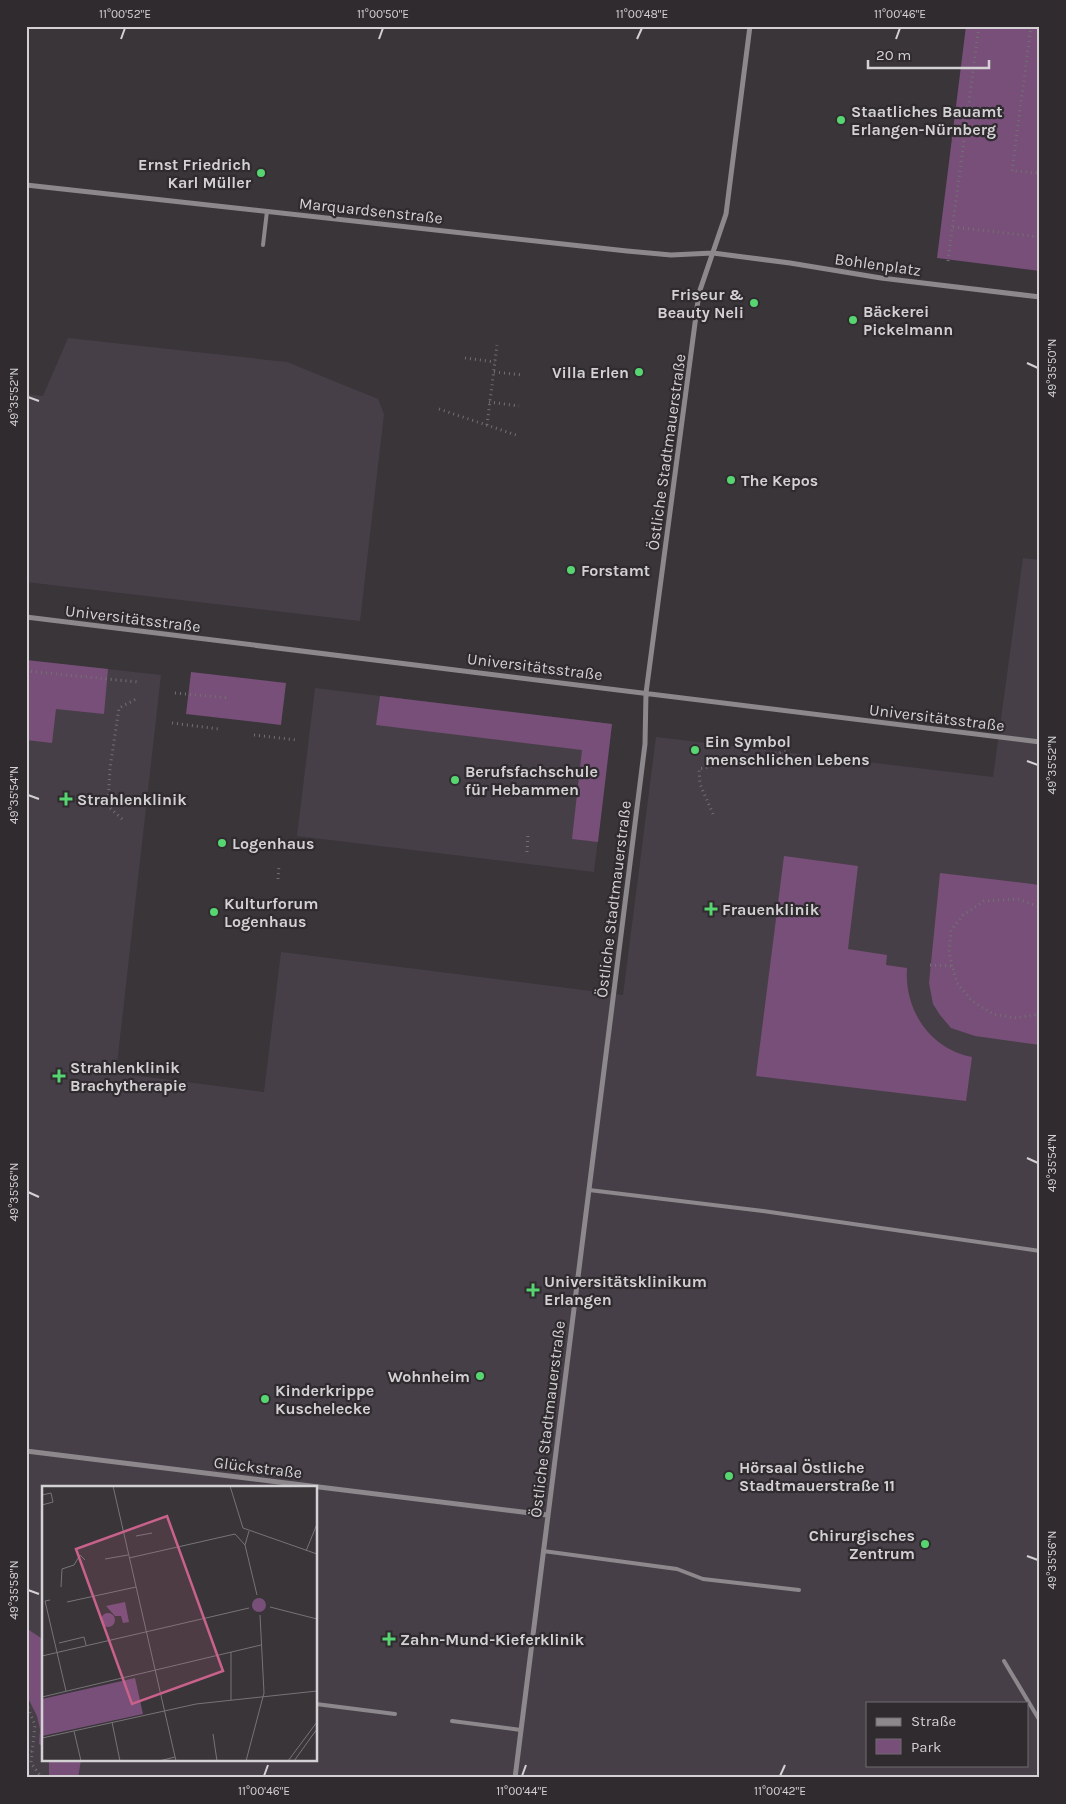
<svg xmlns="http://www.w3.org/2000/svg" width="1066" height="1804" font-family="Karla,sans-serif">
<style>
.built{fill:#473f47;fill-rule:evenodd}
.green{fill:#774f79}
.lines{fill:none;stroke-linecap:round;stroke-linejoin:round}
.path{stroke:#737073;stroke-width:3;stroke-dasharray:1 4;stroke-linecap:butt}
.service{stroke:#8c888c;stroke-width:4}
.minor{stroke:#8c888c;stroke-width:5}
.ticks{fill:none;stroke:#d3d1d3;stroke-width:2}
.poi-dot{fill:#57d570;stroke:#2f2b2f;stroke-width:2}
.labels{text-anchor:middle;stroke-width:4.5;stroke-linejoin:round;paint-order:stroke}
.poi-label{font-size:16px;font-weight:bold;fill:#d3d1d3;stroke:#2f2b2f;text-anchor:start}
.street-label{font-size:16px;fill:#d3d1d3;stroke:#2f2b2f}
.inset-road{fill:none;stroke:#777377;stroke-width:1}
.view{fill:#c9628b;fill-opacity:0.15;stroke:#c9628b;stroke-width:2.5}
.inset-edge{fill:none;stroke:#d3d1d3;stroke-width:2.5}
.neatline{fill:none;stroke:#d3d1d3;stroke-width:2}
.ticks-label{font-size:12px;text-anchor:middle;fill:#d3d1d3}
</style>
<rect width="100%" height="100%" fill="#393539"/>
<path class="built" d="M 68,338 L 287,362 L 378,399 L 384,414 L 360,621 L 26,582 L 26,394 L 43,396 Z
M 1023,558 L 1040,560 L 1040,1778 L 26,1778 L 26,660 L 161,675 L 116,1073 L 264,1092 L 281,952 L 623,995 L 656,737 L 993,777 ZM 44,1488 L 316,1488 L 316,1760 L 44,1760 ZM 867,1703 L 1027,1703 L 1027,1765 L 867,1765 Z
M 315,688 L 612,724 L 594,872 L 297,836 Z"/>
<path class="green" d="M 966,26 L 1040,26 L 1040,271 L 937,258 Z
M 26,660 L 108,669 L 104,714 L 56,709 L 52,743 L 26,740 Z
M 191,672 L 286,683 L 281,725 L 186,714 Z
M 380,696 L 612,724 L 598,842 L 572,839 L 582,750 L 376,725 Z
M 784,856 L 858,866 L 848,949 L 887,955 L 886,965 L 907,968 C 904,1010 930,1049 972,1057 L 966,1101 L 756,1076 Z
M 940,873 L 1040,885 L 1040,1045 L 975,1036 L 951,1028 L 940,1015 L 933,1004 L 929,983 Z
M 26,1628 L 44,1640 L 44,1747 L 39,1744 L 40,1729 L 37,1716 L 26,1694 Z
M 49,1760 L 81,1760 L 78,1778 L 49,1778 Z"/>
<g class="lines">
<path class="path" d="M 1031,26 L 1012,171 L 1040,173
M 953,227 L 1040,237
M 948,261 L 979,26
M 465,358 L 495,362
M 494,372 L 523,375
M 489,402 L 519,406
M 439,409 L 516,435
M 487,425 L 497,345
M 26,671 L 138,682
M 175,693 L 229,698
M 172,723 L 219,729
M 254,735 L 297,740
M 713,814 L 700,784 L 699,769 L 788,751
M 122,819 L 108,806 L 110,768 L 119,708 L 136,699
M 527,852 L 528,834
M 278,879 L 279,866
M 930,965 L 952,966 L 957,983 L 972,1001 L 993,1014 L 1016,1018 L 1040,1014
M 952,966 L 949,952 L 951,930 L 963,915 L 984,901 L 1018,899 L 1040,907
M 26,1703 L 35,1725 L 31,1763 L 42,1778
M 26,1753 L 33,1751"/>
<path class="service" d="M 263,245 L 267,211
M 589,1190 L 763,1211 L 1040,1251
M 543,1551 L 677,1569 L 703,1579 L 799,1590
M 1004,1661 L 1040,1721
M 316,1704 L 395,1714
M 452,1721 L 521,1730"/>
<path class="minor" d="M 26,185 L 627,251 L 671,255 L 713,253 L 790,263 L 881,278 L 1040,297
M 26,617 L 1040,742
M 26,1451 L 547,1515
M 515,1778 L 645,744 L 646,693 L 699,293 L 726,214 L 750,26"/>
</g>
<path class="ticks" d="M 121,39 L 125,28M 379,39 L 383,28M 637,39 L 642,28M 896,39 L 900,28M 1027,363 L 1038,368M 28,397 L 39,401M 1027,761 L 1038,765M 28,795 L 39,799M 1027,1158 L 1038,1163M 28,1192 L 39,1197M 1027,1556 L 1038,1560M 28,1590 L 39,1594M 264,1776 L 268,1765M 522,1776 L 526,1765M 780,1776 L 785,1765"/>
<g class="poi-dot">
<circle cx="841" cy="120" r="5"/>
<circle cx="261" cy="173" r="5"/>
<circle cx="754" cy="303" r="5"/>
<circle cx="853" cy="320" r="5"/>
<circle cx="639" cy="372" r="5"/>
<circle cx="731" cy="480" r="5"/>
<circle cx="571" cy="570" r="5"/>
<circle cx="695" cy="750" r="5"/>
<circle cx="455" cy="780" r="5"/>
<path d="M63.5 791.5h5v5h5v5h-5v5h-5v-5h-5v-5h5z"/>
<circle cx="222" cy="843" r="5"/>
<path d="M708.5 901.5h5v5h5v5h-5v5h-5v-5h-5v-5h5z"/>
<circle cx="214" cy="912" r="5"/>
<path d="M56.5 1068.5h5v5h5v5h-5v5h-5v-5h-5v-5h5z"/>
<path d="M530.5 1282.5h5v5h5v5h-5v5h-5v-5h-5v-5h5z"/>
<circle cx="480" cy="1376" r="5"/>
<circle cx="265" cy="1399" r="5"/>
<circle cx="729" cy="1476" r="5"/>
<circle cx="925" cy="1544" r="5"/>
<path d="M386.5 1631.5h5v5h5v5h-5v5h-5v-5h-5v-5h5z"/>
</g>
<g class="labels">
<g class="poi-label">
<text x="851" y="117">Staatliches Bauamt<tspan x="851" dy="18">Erlangen-Nürnberg</tspan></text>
<text x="251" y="170" text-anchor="end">Ernst Friedrich<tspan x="251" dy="18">Karl Müller</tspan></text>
<text x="744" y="300" text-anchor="end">Friseur &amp;<tspan x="744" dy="18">Beauty Neli</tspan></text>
<text x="863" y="317">Bäckerei<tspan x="863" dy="18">Pickelmann</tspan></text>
<text x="629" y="378" text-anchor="end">Villa Erlen</text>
<text x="741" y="486">The Kepos</text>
<text x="581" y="576">Forstamt</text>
<text x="705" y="747">Ein Symbol<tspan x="705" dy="18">menschlichen Lebens</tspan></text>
<text x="465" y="777">Berufsfachschule<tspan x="465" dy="18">für Hebammen</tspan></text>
<text x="77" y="805">Strahlenklinik</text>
<text x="232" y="849">Logenhaus</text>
<text x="224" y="909">Kulturforum<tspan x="224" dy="18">Logenhaus</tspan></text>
<text x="722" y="915">Frauenklinik</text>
<text x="70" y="1073">Strahlenklinik<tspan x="70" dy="18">Brachytherapie</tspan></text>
<text x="544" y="1287">Universitätsklinikum<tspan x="544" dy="18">Erlangen</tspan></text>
<text x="470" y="1382" text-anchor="end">Wohnheim</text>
<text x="275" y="1396">Kinderkrippe<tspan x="275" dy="18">Kuschelecke</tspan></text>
<text x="739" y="1473">Hörsaal Östliche<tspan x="739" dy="18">Stadtmauerstraße 11</tspan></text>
<text x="915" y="1541" text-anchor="end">Chirurgisches<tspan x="915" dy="18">Zentrum</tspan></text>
<text x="400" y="1645">Zahn-Mund-Kieferklinik</text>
</g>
<g class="street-label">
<text transform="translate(371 210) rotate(6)" y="6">Marquardsenstraße</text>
<text transform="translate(878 264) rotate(8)" y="6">Bohlenplatz</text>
<text transform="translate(666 452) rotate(-82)" y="6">Östliche Stadtmauerstraße</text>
<text transform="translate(133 618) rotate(7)" y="6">Universitätsstraße</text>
<text transform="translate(535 666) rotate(7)" y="6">Universitätsstraße</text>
<text transform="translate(937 717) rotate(7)" y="6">Universitätsstraße</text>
<text transform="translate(613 899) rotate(-83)" y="6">Östliche Stadtmauerstraße</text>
<text transform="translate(547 1419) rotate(-83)" y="6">Östliche Stadtmauerstraße</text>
<text transform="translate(258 1467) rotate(7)" y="6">Glückstraße</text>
</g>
</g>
<g transform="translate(42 1486)">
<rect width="275" height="275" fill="#393539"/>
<path d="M210 119a7 7 0 1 1 14 0a7 7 0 1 1-14 0ZM 83,116 L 87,136 L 81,137 L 79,130 L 73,130 L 64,120 ZM59 134a7 7 0 1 1 14 0a7 7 0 1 1-14 0ZM 93,192 L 101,228 L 0,250 L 0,213 Z" fill="#774f79"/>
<path class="inset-road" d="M 71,0 L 134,275M 188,0 L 201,42 L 275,68M 0,9 L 9,7 L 11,16 L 0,19M 207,45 L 203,59 L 215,109M 94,50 L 110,47M 264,65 L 275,38M 87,72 L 193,48 L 203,59M 63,73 L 86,69M 19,101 L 20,83 L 32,79 L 38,69 L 43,74M 8,114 L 3,115 L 24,205M 25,116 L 94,101M 228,121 L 275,133M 17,157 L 42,151 L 44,159M 189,166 L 189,214M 0,170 L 207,122M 0,211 L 219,159M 70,236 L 78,275M 32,245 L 39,275M 171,248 L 175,275M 0,252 L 154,218 L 275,205M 117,275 L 133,271M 204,275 L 222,207 L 218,129M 246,275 L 275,236M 252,275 L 275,243"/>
<path class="view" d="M 125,30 L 181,185 L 90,218 L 34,63 Z"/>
<rect width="275" height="275" class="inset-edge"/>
</g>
<rect width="1066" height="1804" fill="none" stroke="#2f2b2f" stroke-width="55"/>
<rect x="866" y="1702" width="162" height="65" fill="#2f2b2f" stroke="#716d71"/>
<rect x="876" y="1718" width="25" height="8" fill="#8c888c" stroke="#716d71"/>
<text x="911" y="1726" font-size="15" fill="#d3d1d3">Straße</text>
<rect x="876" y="1739" width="25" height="15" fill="#774f79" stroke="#716d71"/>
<text x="911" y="1752" font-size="15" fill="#d3d1d3">Park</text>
<path d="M868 60v8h121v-8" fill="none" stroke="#d3d1d3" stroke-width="2.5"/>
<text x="876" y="60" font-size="15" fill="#d3d1d3" stroke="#2f2b2f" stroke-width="4" paint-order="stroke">20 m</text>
<rect x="28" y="28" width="1010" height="1748" class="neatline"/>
<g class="ticks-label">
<text x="125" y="18">11°00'52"E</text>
<text x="383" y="18">11°00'50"E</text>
<text x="642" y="18">11°00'48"E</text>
<text x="900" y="18">11°00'46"E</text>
<text transform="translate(1052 368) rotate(-90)" y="4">49°35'50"N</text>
<text transform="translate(14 397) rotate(-90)" y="4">49°35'52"N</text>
<text transform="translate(1052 765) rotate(-90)" y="4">49°35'52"N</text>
<text transform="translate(14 795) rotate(-90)" y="4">49°35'54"N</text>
<text transform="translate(1052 1163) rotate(-90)" y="4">49°35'54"N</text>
<text transform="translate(14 1192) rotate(-90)" y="4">49°35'56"N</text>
<text transform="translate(1052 1560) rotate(-90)" y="4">49°35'56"N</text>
<text transform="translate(14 1590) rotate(-90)" y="4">49°35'58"N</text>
<text x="264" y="1795">11°00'46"E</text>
<text x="522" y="1795">11°00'44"E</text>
<text x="780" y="1795">11°00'42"E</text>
</g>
</svg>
